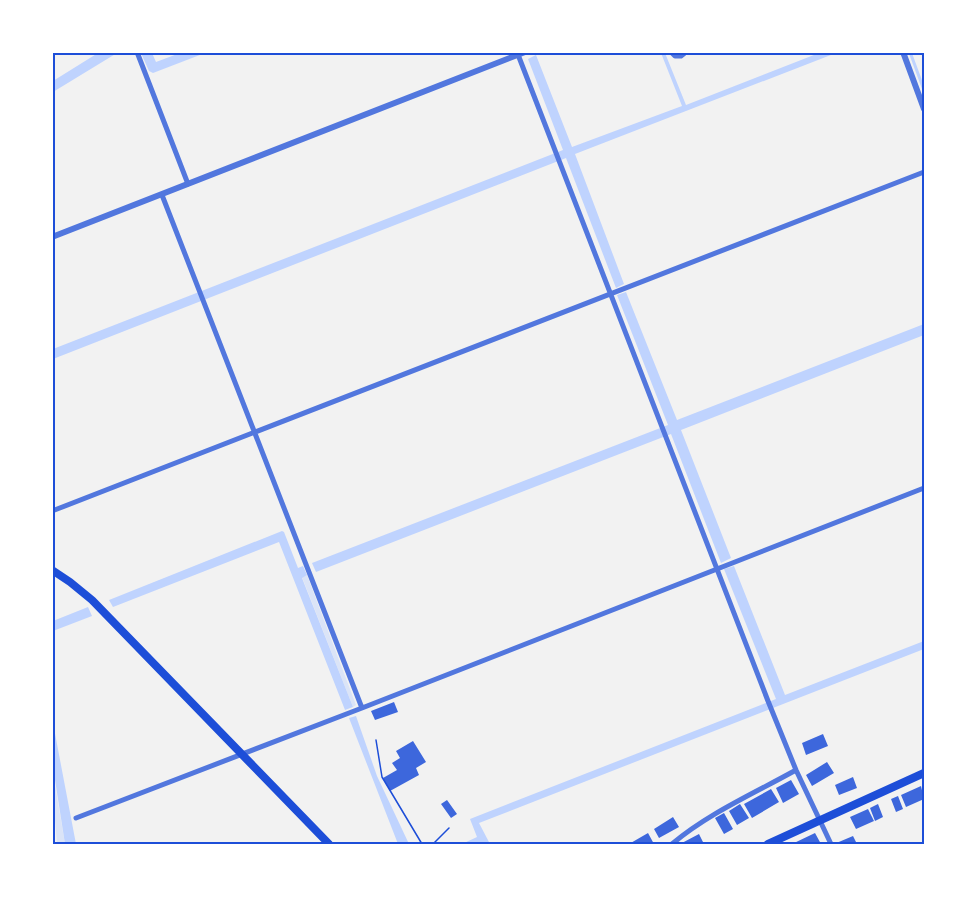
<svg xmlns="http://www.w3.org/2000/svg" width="977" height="897" font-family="'Roboto Serif',serif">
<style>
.green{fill:#dbe4f7}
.water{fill:#bfd3fe}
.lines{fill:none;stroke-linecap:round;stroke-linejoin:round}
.stream{stroke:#bfd3fe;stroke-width:3}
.building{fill:#3d67dc}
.path{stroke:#1d4ed8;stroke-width:1.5}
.minor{stroke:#5277de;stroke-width:5}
.tertiary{stroke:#5277de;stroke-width:6}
.trunk{stroke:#1d4ed8;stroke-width:8}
.neatline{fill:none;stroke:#1d4ed8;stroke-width:2}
</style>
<rect width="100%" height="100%" fill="#f2f2f2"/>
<path class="green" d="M 307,575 L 356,705 L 353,707 L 302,577 Z
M 52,767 L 65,844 L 57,844 L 53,795 Z"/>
<path class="water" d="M 98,53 L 117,53 L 53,92 L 53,81 Z
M 141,53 L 152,53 L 156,62 L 180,53 L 205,53 L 153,73 L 149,71 Z
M 661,53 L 665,53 L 686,105 L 819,53 L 836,53 L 575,154 L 624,284 L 616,288 L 566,158 L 53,359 L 53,349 L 563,150 L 528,59 L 536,55 L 572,147 L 682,106 Z
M 626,292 L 677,420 L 924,324 L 924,335 L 681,430 L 731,558 L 721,563 L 671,434 L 316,572 L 312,563 L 668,425 L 617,295 Z
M 282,531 L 284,532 L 298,568 L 303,566 L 307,575 L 302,578 L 353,707 L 345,710 L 279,542 L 113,607 L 109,600 Z
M 734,566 L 785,695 L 924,641 L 924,649 L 479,823 L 490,844 L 483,843 L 462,844 L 477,837 L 470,819 L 776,699 L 724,569 Z
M 88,607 L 92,616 L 53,631 L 53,621 Z
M 356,716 L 377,776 L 409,844 L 398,844 L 349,718 Z
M 53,723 L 76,844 L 65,844 L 53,767 Z"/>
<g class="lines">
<path class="stream" d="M 910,52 L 924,90"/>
</g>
<path class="building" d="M 394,702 L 398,712 L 375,720 L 371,711 Z
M 823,734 L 828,746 L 806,755 L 802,743 Z
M 413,741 L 426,762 L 416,768 L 419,775 L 390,791 L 383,778 L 397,770 L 392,763 L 400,758 L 396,751 Z
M 827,762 L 834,773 L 812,786 L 806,775 Z
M 853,777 L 857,788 L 839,795 L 835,785 Z
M 791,780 L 799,794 L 783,803 L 776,788 Z
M 921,786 L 924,799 L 906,807 L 901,795 Z
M 771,789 L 779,802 L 752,818 L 744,804 Z
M 898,796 L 903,809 L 896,812 L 891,799 Z
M 447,800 L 457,814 L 451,818 L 441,804 Z
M 740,804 L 749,818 L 737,825 L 729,811 Z
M 878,804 L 883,817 L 875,821 L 870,808 Z
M 868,809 L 874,821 L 856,829 L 850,817 Z
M 724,813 L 733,829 L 724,834 L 715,818 Z
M 673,817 L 679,827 L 659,838 L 654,829 Z
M 648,833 L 654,844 L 629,844 Z
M 815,833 L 821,844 L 792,844 Z
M 699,834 L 704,844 L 680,844 Z
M 853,836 L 857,844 L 834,844 Z"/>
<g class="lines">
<path class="path" d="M 376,740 L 382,777 L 422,844
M 433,844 L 449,828"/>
<path class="minor" d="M 137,52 L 188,184
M 517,52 L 768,701 L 796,770 L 831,844
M 671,52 L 675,56 L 681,56 L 686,52
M 52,511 L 924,172
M 362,708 L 924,488
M 76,818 L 362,708 L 162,195
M 672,844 C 709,813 753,794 796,770"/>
<path class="tertiary" d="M 903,52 L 924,109
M 52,237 L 525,52"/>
<path class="trunk" d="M 52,570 L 70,582 L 92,600 L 329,844
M 768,844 L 924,773"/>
</g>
<rect width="977" height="897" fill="none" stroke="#ffffff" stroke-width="108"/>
<rect x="54" y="54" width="869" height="789" class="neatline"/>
</svg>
